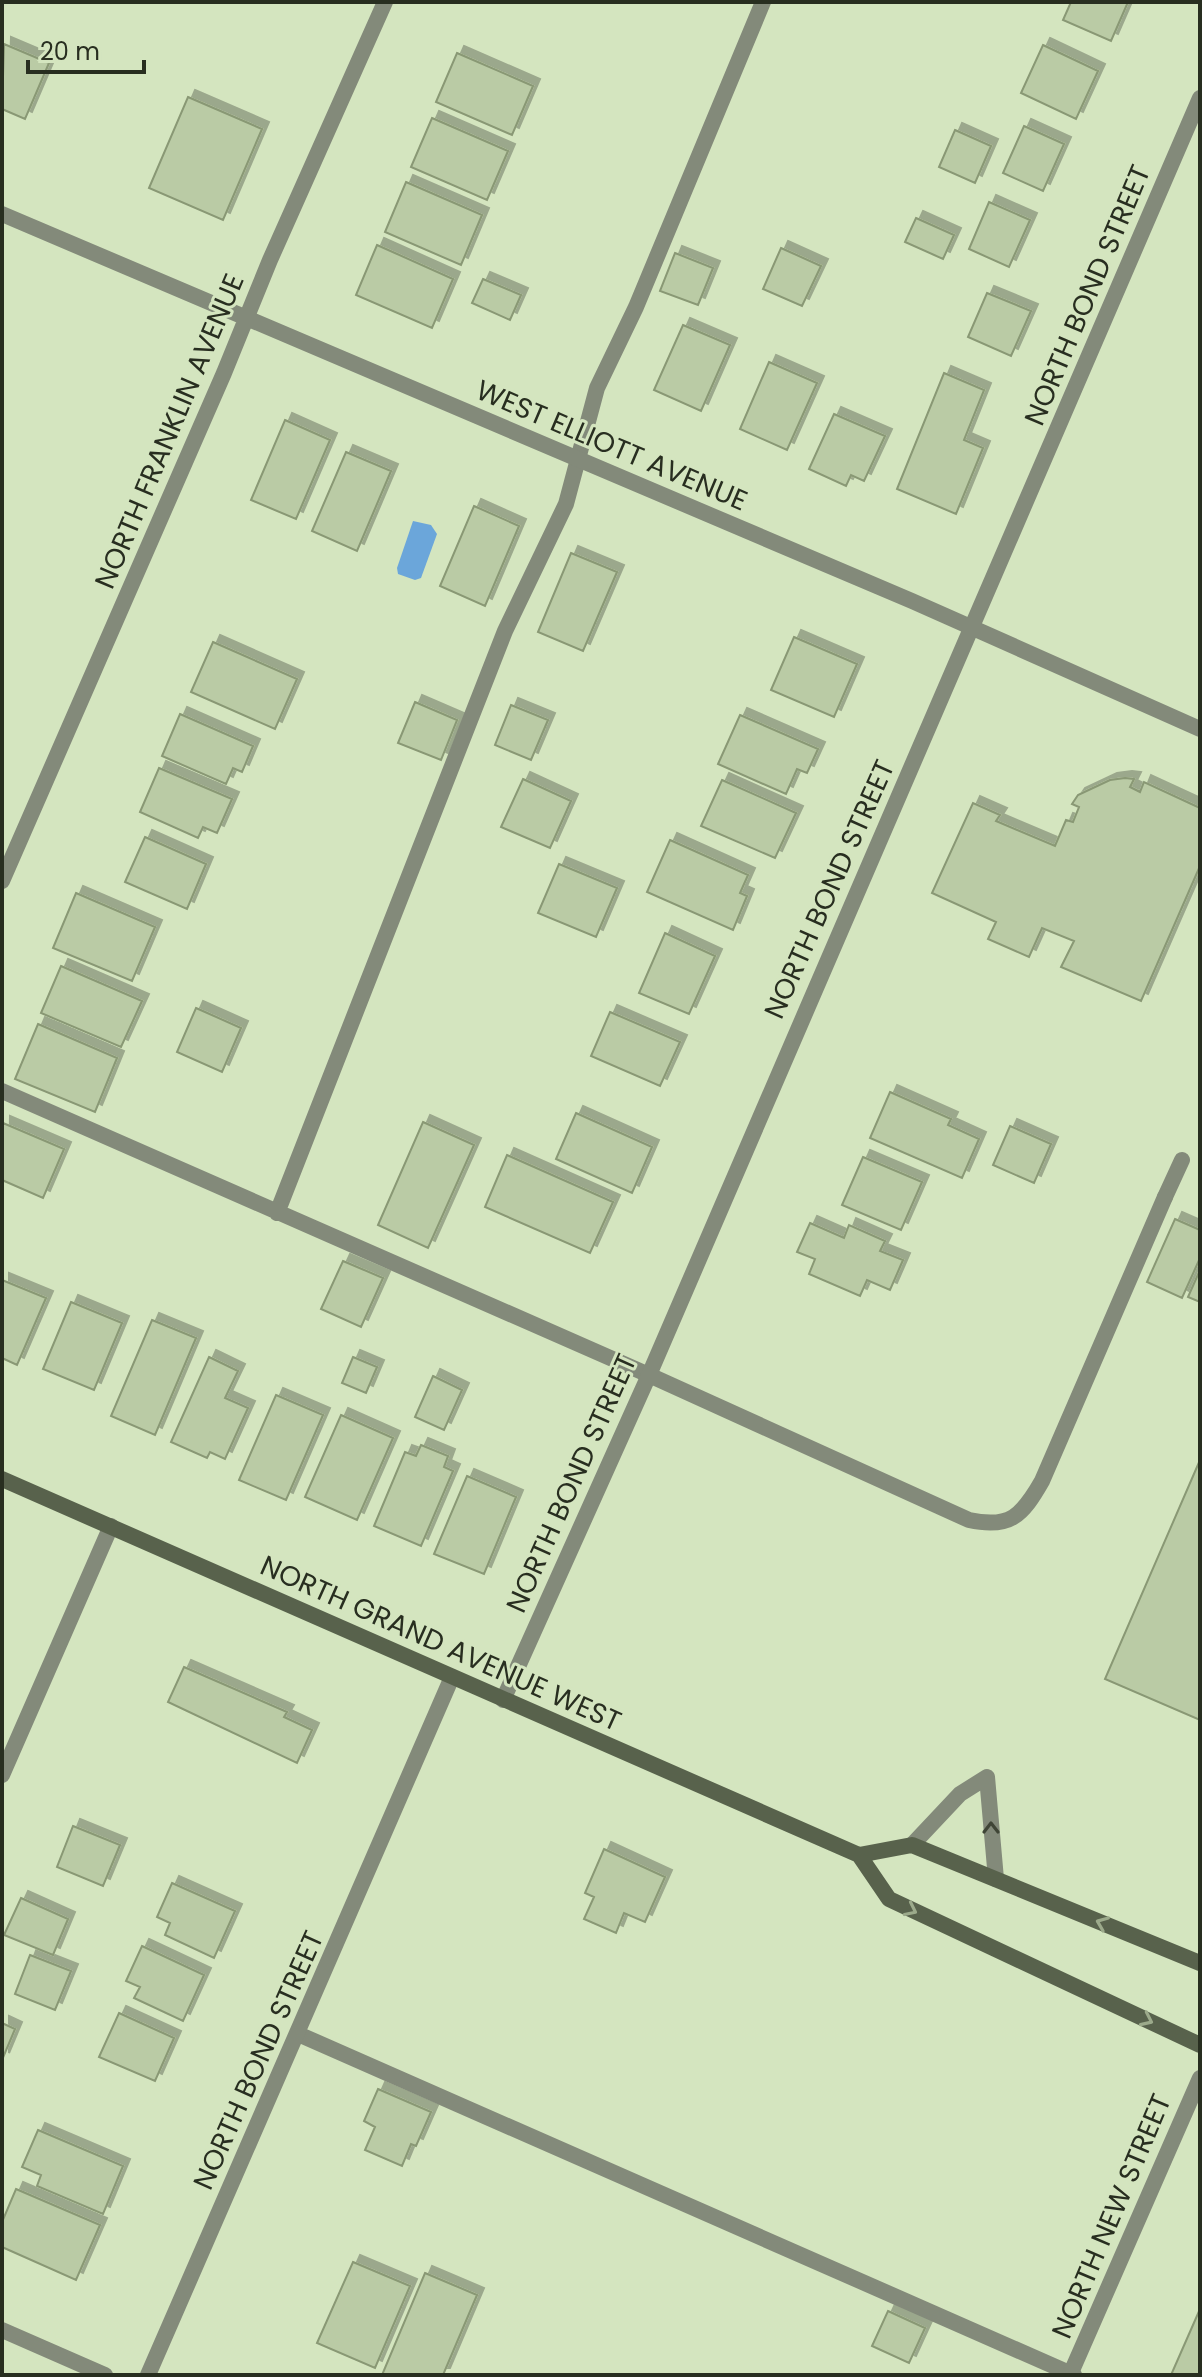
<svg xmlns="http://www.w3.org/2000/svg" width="1202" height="2377" font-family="Poppins,sans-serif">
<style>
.water{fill:#6ba6da}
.building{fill:#bacba5;stroke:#899874;stroke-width:2;filter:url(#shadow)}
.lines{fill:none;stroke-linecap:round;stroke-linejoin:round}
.lane{stroke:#838a7a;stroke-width:16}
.street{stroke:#838a7a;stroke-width:16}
.secondary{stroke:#58624c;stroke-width:16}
.oneway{stroke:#3f4536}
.oneway2{stroke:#9caa8b}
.labels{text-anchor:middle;stroke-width:6;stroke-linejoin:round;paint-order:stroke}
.street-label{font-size:28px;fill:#282e20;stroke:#d4e5bf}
</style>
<defs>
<filter id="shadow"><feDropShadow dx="7" dy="-7" stdDeviation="0" flood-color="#0004"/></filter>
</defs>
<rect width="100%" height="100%" fill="#d4e5bf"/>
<path class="water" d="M 413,521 L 431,525 L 437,534 L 421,578 L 415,580 L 398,574 L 397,568 Z"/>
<path class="building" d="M 1071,2 L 1128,2 L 1111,41 L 1063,20 Z
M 4,44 L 49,63 L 25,119 L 2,109 Z
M 1043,45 L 1098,71 L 1076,119 L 1021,93 Z
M 457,53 L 533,86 L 512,135 L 436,102 Z
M 188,97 L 262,129 L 223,220 L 149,188 Z
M 432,118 L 508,151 L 487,200 L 411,167 Z
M 1024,126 L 1064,144 L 1043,191 L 1003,173 Z
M 955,130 L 991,146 L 975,183 L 939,167 Z
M 406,182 L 482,215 L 461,265 L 385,232 Z
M 989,202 L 1030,220 L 1009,267 L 969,249 Z
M 916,218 L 954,235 L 943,259 L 905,242 Z
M 377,245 L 453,279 L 432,328 L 356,295 Z
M 781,248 L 821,266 L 802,306 L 763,289 Z
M 675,253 L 713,268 L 698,305 L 660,291 Z
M 483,279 L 521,295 L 510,320 L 472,303 Z
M 987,293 L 1031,311 L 1011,356 L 968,337 Z
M 683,325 L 730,345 L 701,411 L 654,390 Z
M 769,362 L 817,383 L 787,450 L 740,429 Z
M 944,373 L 984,390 L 964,440 L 983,448 L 956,514 L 897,489 Z
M 834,414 L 885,436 L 864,481 L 851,475 L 846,486 L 809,469 Z
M 285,420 L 330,440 L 296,519 L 251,500 Z
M 346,452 L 391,471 L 357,551 L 312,531 Z
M 474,506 L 519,526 L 485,606 L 440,586 Z
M 571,553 L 617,572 L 583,651 L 538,632 Z
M 794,637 L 857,664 L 834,717 L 771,690 Z
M 213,642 L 297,679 L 275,729 L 191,692 Z
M 415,702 L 457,720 L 441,760 L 398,743 Z
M 511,705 L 548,720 L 531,760 L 495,745 Z
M 180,714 L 253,746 L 242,772 L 233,768 L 226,784 L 162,756 Z
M 740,715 L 818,749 L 807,773 L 797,769 L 786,794 L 718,764 Z
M 159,768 L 232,799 L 217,833 L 203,827 L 198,838 L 140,812 Z
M 1125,778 L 1134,779 L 1130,787 L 1140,792 L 1144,782 L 1200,808 L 1200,866 L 1141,1001 L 1061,967 L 1074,941 L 1042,928 L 1029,957 L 988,939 L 996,922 L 932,893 L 973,803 L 1000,815 L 996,821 L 1055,846 L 1066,820 L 1073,822 L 1079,807 L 1072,804 L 1078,795 L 1110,780 Z
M 523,779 L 571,801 L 550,848 L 501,827 Z
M 722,780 L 796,813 L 775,858 L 701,826 Z
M 145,837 L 206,864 L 187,909 L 125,882 Z
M 670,840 L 748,875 L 740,893 L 747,896 L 733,930 L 647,892 Z
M 559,864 L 617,888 L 596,937 L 538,913 Z
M 76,893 L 155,927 L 132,981 L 53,948 Z
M 665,933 L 715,956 L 689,1014 L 639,993 Z
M 61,966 L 142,1001 L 121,1047 L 41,1013 Z
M 196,1008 L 241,1028 L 222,1072 L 177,1052 Z
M 610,1012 L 680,1042 L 660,1086 L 591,1056 Z
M 38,1024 L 117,1058 L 95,1112 L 15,1079 Z
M 890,1092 L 951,1119 L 948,1125 L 979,1139 L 962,1178 L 870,1138 Z
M 576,1113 L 652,1147 L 632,1193 L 556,1159 Z
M 423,1122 L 474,1145 L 428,1248 L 378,1225 Z
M 3,1123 L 64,1149 L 43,1198 L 2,1180 Z
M 1010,1126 L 1051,1144 L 1034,1183 L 993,1165 Z
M 507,1155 L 613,1202 L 590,1253 L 485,1207 Z
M 863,1157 L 922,1182 L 901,1230 L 842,1205 Z
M 1175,1219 L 1200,1230 L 1200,1258 L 1182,1298 L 1147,1282 Z
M 810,1223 L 844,1238 L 849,1225 L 885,1241 L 880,1251 L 903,1260 L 890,1290 L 867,1280 L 860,1296 L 809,1274 L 815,1259 L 797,1252 Z
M 343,1261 L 383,1278 L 361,1327 L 321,1309 Z
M 1200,1270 L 1200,1302 L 1188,1297 Z
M 2,1280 L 46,1298 L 17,1365 L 2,1358 Z
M 71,1302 L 122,1323 L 94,1390 L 43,1369 Z
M 152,1320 L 196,1338 L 155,1435 L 111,1416 Z
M 209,1357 L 238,1371 L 225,1398 L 248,1408 L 225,1459 L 210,1452 L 207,1458 L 171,1442 Z
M 353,1357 L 377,1367 L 366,1393 L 342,1383 Z
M 433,1376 L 462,1390 L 444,1430 L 415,1417 Z
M 276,1395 L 323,1415 L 286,1500 L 239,1480 Z
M 341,1415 L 393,1438 L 357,1520 L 305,1497 Z
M 421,1445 L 448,1456 L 444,1467 L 453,1471 L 421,1546 L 374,1526 L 405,1452 L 416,1456 Z
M 1200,1460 L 1200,1720 L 1105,1679 Z
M 467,1476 L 516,1497 L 484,1574 L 434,1554 Z
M 184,1667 L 287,1712 L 284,1717 L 312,1730 L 297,1763 L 168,1702 Z
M 73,1826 L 120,1845 L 103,1886 L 57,1867 Z
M 604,1849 L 665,1877 L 645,1922 L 624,1913 L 616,1933 L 584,1919 L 594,1897 L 585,1893 Z
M 172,1883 L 235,1911 L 214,1958 L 165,1935 L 170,1923 L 157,1917 Z
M 21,1898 L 68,1919 L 53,1955 L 4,1935 Z
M 142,1946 L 204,1975 L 183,2021 L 134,1998 L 140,1987 L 126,1981 Z
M 30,1955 L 71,1971 L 55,2010 L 15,1994 Z
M 119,2013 L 174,2038 L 155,2081 L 99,2057 Z
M 2,2023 L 15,2029 L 2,2060 Z
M 378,2089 L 431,2112 L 416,2146 L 411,2144 L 402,2166 L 365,2150 L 375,2127 L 364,2121 Z
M 38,2130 L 123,2166 L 103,2214 L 37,2186 L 41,2175 L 22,2167 Z
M 16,2189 L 100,2225 L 76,2280 L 2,2247 L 2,2222 Z
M 353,2262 L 410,2286 L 375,2368 L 317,2343 Z
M 425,2273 L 477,2295 L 443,2375 L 382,2375 Z
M 1200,2309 L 1200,2375 L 1171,2375 Z
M 888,2311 L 925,2328 L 909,2363 L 872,2346 Z"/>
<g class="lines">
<path class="lane" d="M 2,1091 L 649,1375
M 1165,1197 L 1182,1160
M 277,1213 L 505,631 L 566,504 L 597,388 L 636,307 L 763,2
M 2,1775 L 111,1526
M 912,1845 L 960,1794 L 987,1777 L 996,1879
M 298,2034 L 1074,2375"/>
<path class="street" d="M 2,214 L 912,601 L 1200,729
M 2,881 L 224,373 L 270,260 L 385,2
M 649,1375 L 969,1520 C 1010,1529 1022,1516 1042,1481 L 1165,1197
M 503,1700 L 649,1375 L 1200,98
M 2,2330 L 105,2375
M 148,2375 L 452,1677
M 1070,2375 L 1200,2078"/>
<path class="secondary" d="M 2,1479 L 859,1855 L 889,1899 L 1200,2045
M 859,1855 L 912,1845 L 1200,1963"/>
</g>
<defs><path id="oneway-chevron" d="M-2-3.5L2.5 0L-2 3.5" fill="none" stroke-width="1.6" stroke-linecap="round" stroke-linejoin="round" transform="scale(2)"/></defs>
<use class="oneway" href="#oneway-chevron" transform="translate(991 1828) rotate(-90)"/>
<g class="oneway2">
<use href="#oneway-chevron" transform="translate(911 1910) rotate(26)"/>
<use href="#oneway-chevron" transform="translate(1102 1923) rotate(-158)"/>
<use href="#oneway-chevron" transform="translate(1147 2020) rotate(25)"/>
</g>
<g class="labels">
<g class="street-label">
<text transform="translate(1087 295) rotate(-67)" y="10">NORTH BOND STREET</text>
<text transform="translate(169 431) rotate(-67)" y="10">NORTH FRANKLIN AVENUE</text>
<text transform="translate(612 445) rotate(23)" y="10">WEST ELLIOTT AVENUE</text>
<text transform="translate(829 889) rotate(-66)" y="10">NORTH BOND STREET</text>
<text transform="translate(571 1483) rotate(-66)" y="10">NORTH BOND STREET</text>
<text transform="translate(441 1643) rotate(24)" y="10">NORTH GRAND AVENUE WEST</text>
<text transform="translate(258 2060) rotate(-66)" y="10">NORTH BOND STREET</text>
<text transform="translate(1111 2216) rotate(-67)" y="10">NORTH NEW STREET</text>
</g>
</g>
<rect width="1202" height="2377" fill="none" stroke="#282e20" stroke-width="8"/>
<path d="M28 60v12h116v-12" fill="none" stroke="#282e20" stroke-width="4"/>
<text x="40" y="60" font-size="24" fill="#282e20" stroke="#d4e5bf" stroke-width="6" paint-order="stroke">20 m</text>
</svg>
